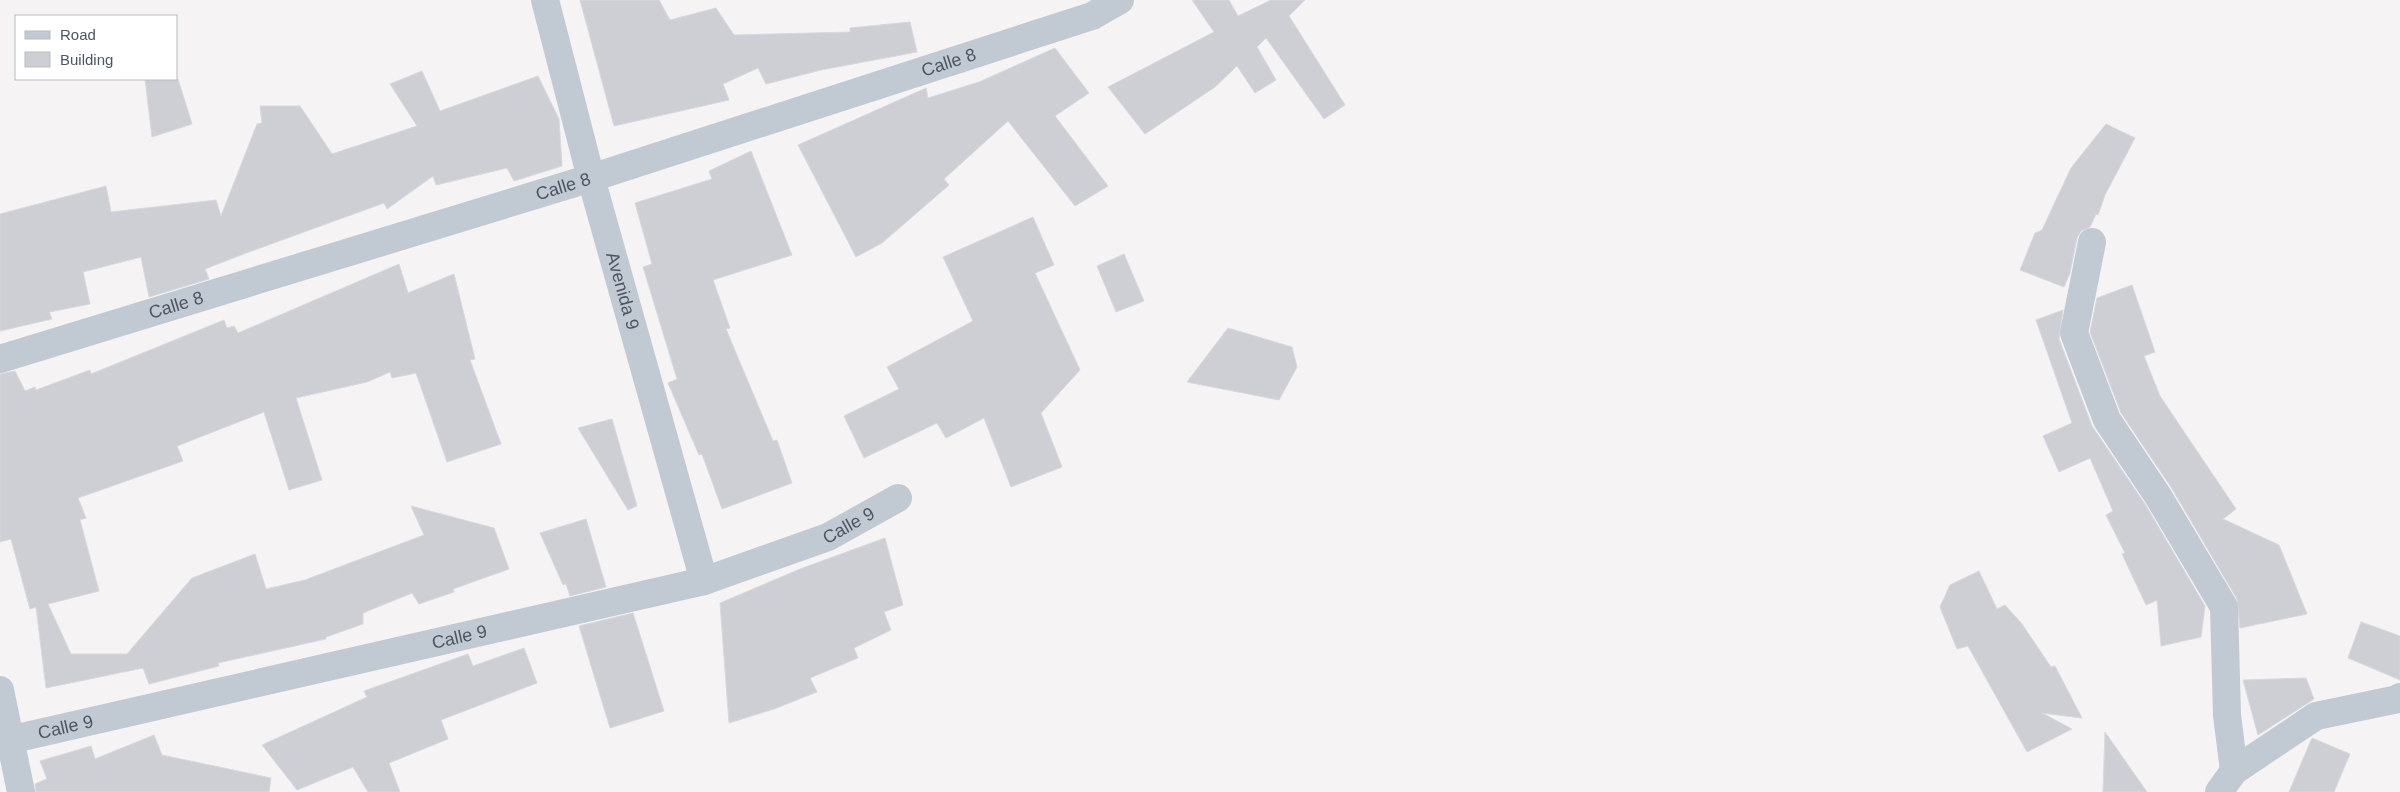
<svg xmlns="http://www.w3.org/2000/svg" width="2400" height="792" font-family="Arial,sans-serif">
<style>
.building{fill:#cdcfd5;stroke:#d7d9de}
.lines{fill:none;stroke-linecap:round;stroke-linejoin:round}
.street{stroke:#c1cad2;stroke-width:28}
.labels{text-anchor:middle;stroke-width:5;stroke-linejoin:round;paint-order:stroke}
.street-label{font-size:18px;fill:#4a5661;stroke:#fff}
</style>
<rect width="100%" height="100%" fill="#f5f3f3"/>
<path class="building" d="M 580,0 L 659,0 L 670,20 L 716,8 L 734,35 L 850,32 L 850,28 L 910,22 L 917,52 L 821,70 L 766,84 L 758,68 L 723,84 L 729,100 L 614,126 Z
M 1192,0 L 1229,0 L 1238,16 L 1271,0 L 1305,0 L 1289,16 L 1345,105 L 1324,119 L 1266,38 L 1257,47 L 1276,80 L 1255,93 L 1237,66 L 1215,87 L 1145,134 L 1108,87 L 1214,32 Z
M 1055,48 L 1089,93 L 1055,116 L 1108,186 L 1075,206 L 1008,121 L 944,179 L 949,185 L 882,243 L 856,257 L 798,145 L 926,88 L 928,98 L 979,82 Z
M 422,71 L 440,111 L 538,76 L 559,119 L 562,166 L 514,181 L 507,168 L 436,185 L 433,176 L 387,209 L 384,203 L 249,252 L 205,269 L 209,279 L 149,297 L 141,257 L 83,272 L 90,304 L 49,312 L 52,319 L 0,331 L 0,214 L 106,186 L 111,212 L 216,200 L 221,216 L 257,124 L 262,123 L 260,106 L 300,106 L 332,154 L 417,126 L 390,84 Z
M 145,79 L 178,79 L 192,124 L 152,137 Z
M 2106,124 L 2135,138 L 2105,195 L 2098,215 L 2096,214 L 2090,227 L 2081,231 L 2077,238 L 2070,273 L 2064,287 L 2020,270 L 2035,233 L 2042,230 L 2071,168 Z
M 751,151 L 792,255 L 713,280 L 730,328 L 726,329 L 773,441 L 777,440 L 792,483 L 722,509 L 702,454 L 699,455 L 668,383 L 677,379 L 643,267 L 652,264 L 635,203 L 712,179 L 709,171 Z
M 1033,217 L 1054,265 L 1035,273 L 1080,370 L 1041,413 L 1062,467 L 1011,487 L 984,418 L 946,438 L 937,423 L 864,458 L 844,416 L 899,389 L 887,367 L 973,321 L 943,257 Z
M 1124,254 L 1144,301 L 1116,312 L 1097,266 Z
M 399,264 L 408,293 L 454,274 L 475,359 L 470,360 L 501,444 L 447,462 L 416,373 L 392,378 L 390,372 L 367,382 L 296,398 L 322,480 L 289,490 L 264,412 L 177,446 L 183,461 L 78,498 L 86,518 L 80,520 L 99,591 L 48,604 L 71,654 L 127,654 L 192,578 L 255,554 L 266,589 L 305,580 L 424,535 L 411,506 L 494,528 L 509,569 L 453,589 L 454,592 L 419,604 L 412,593 L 363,613 L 363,624 L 326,637 L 326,639 L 218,663 L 219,666 L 149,684 L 143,668 L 46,688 L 36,607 L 30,609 L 11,539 L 0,542 L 0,374 L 15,371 L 25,391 L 35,387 L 36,390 L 90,370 L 91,374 L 224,320 L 227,328 L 234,326 L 238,333 Z
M 2132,285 L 2155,352 L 2144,356 L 2160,396 L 2236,509 L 2223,519 L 2279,545 L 2307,614 L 2240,628 L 2237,599 L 2171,487 L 2121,413 L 2090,332 L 2097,298 Z
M 2063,310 L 2059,339 L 2092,426 L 2145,504 L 2205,606 L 2201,637 L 2161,646 L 2157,600 L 2146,605 L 2122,554 L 2125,553 L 2106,515 L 2113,511 L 2090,458 L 2059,472 L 2043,436 L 2072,423 L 2036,320 Z
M 1228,328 L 1292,347 L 1297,367 L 1279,400 L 1187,382 Z
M 612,419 L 637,506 L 628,510 L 578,428 Z
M 586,519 L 606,587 L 570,596 L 566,584 L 563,585 L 540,533 Z
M 885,538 L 903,605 L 884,612 L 891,630 L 854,648 L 858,658 L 810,678 L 817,692 L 774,709 L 729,723 L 720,603 L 800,569 Z
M 1979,571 L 1997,609 L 2005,605 L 2022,624 L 2051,667 L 2055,666 L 2082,718 L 2042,713 L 2072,729 L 2027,752 L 1968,646 L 1957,649 L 1940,607 L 1950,585 Z
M 633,613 L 664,711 L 610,728 L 579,626 Z
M 2361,622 L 2400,636 L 2400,680 L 2348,658 Z
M 524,648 L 537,683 L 441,720 L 448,739 L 389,763 L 400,792 L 368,792 L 353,767 L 297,790 L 262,745 L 367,697 L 364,691 L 468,654 L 473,666 Z
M 2306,678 L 2314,699 L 2258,735 L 2243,680 Z
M 2105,732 L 2147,792 L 2103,792 Z
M 154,735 L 162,755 L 271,778 L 269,792 L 36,792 L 35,784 L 47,779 L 40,761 L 91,746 L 95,759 Z
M 2312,738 L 2350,754 L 2334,792 L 2289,792 Z"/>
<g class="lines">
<g class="street">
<path id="s1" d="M 545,0 L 591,178 L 704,581"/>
<path d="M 2092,242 L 2074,333 L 2107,420 L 2158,496 L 2224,607 L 2227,715 L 2234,771"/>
<path id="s2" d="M 0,359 L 591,178 L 1092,16 L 1120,0"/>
<path d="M 0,690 L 21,792"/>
<path id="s3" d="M 9,740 L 704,581 L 828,537 L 898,498"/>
<path d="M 2219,792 L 2234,771 L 2316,716 L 2398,699 L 2400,697"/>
</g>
</g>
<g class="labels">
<g class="street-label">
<text dy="6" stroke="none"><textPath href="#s2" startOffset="994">Calle 8</textPath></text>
<text dy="6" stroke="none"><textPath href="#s2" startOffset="589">Calle 8</textPath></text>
<text dy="6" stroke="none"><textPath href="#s1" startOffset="301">Avenida 9</textPath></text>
<text dy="6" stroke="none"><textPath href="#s2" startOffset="184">Calle 8</textPath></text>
<text dy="6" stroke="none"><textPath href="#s3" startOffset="868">Calle 9</textPath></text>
<text dy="6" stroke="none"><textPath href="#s3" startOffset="462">Calle 9</textPath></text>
<text dy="6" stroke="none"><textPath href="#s3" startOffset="58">Calle 9</textPath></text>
</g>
</g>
<rect x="15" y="15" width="162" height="65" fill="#ffffff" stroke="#b7bbc0"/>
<rect x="25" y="31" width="25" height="8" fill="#c1cad2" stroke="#b7bbc0"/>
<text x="60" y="40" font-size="15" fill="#4a5661">Road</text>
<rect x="25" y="52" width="25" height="15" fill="#cdcfd5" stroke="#b7bbc0"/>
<text x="60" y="65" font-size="15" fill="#4a5661">Building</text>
</svg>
